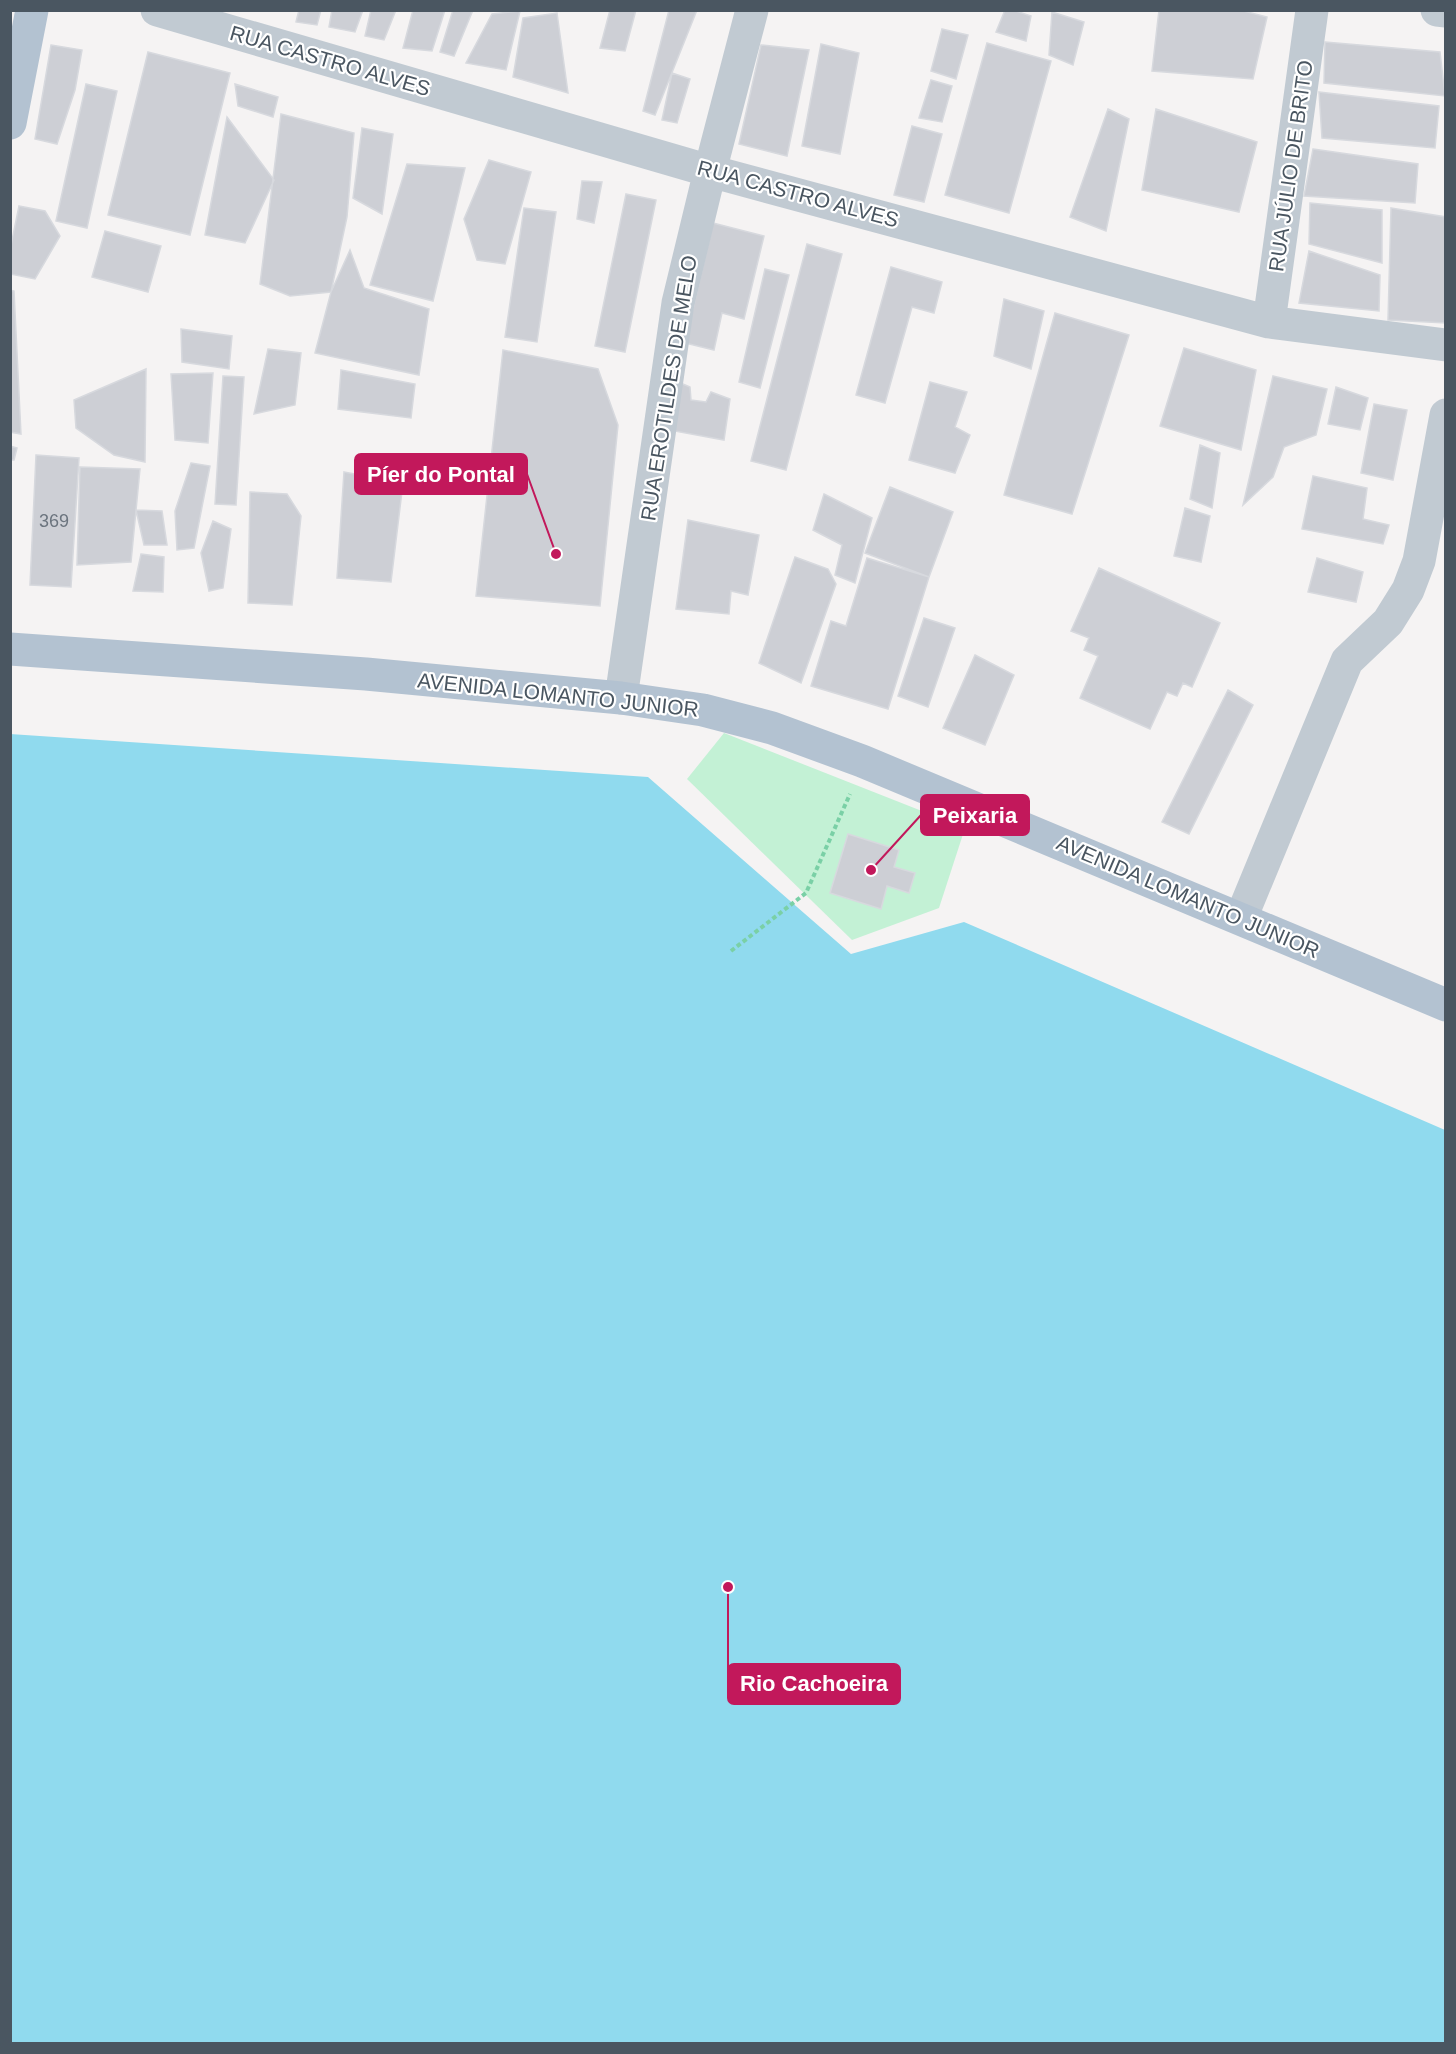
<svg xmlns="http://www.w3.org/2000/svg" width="1456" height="2054" font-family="Arial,sans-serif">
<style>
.green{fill:#c3f1d5}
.water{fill:#90daee}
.building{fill:#cdcfd5;stroke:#d7d9de;stroke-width:1.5}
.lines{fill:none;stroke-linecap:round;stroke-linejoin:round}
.path{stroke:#7ad0a6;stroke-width:4;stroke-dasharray:4.5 3;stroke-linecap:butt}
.minor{stroke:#c1cad2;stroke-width:33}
.major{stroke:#b3c2d1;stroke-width:33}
.labels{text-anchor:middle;stroke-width:4.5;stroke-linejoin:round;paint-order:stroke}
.number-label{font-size:18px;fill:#6b747e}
.street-label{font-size:21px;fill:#4a5661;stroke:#fff}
.leader{fill:none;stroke:#c2185b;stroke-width:2}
.callout-dot{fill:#c2185b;stroke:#fff;stroke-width:2}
.callout{fill:#c2185b;stroke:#c2185b;stroke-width:2}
.callout-label{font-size:22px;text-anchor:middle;font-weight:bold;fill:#fff}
</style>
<rect width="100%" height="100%" fill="#f5f3f3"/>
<path class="green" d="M 724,733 L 965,828 L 939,908 L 852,940 L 687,779 Z"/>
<path class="water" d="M 10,734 L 648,777 L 851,954 L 964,922 L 1445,1130 L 1445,2043 L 11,2043 Z"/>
<path class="building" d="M 299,10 L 321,10 L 317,25 L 296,22 Z
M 332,10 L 363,10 L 355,32 L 329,27 Z
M 371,10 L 396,10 L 384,40 L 365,36 Z
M 413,10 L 445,10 L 432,51 L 403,48 Z
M 453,10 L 473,10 L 454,56 L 440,52 Z
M 610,10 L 636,10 L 625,51 L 600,48 Z
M 669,10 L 697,10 L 655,115 L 643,111 Z
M 1005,10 L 1013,10 L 1031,16 L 1026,41 L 996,32 Z
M 1159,10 L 1240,10 L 1267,17 L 1253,79 L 1152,71 Z
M 520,11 L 506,70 L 466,63 L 492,14 Z
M 1052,12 L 1084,22 L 1073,65 L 1049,55 Z
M 557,13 L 568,93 L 513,77 L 523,18 Z
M 942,29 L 968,35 L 956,79 L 931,71 Z
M 1325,42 L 1440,52 L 1445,96 L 1324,83 Z
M 987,43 L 1051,61 L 1009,213 L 945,195 Z
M 821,44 L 859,53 L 840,154 L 802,146 Z
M 51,45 L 82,50 L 75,90 L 57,144 L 35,139 Z
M 761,45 L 809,50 L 787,156 L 739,144 Z
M 148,52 L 230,73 L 190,235 L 108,215 Z
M 672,73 L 690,79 L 677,123 L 662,120 Z
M 931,80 L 952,86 L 942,122 L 919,118 Z
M 86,84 L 117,91 L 87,228 L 56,221 Z
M 235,84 L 278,97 L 273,117 L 238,106 Z
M 1319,92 L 1439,106 L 1435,148 L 1322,138 Z
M 1108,109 L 1129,119 L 1106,231 L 1070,217 Z
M 1156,109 L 1257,142 L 1239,212 L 1142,190 Z
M 281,114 L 354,133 L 347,217 L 331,292 L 290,296 L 260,284 Z
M 227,117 L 274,180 L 245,243 L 205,235 Z
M 912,126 L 942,134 L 924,202 L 894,195 Z
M 362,128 L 393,134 L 382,214 L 353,198 Z
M 1313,149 L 1418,164 L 1415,203 L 1304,196 Z
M 489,160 L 531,172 L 505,264 L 477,260 L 464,219 Z
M 407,164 L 465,168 L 433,301 L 370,285 Z
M 582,181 L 602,182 L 594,223 L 577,219 Z
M 626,194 L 656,200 L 625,352 L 595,346 Z
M 1310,203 L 1382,210 L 1382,263 L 1309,244 Z
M 19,206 L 45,211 L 60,236 L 35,279 L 10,274 L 10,250 Z
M 524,208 L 556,212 L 537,342 L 505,337 Z
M 1391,208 L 1446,217 L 1446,323 L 1388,320 Z
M 713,223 L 764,236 L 744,319 L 722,313 L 714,350 L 685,343 Z
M 105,231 L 161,246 L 148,292 L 92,277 Z
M 807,244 L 842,254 L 786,470 L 751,461 Z
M 350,250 L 364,288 L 429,309 L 419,375 L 315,353 L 331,292 Z
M 1309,251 L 1380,275 L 1379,311 L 1299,303 Z
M 891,267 L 942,282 L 934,313 L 912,307 L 885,403 L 856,395 Z
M 765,269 L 789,275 L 760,388 L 739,382 Z
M 10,290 L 14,291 L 21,434 L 10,432 Z
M 1004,299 L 1044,311 L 1031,369 L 994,356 Z
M 1055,313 L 1129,335 L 1072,514 L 1004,495 Z
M 181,329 L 232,336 L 229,369 L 182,362 Z
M 1184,348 L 1256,370 L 1241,450 L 1160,426 Z
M 268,349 L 301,353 L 295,405 L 254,414 Z
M 503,350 L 598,369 L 618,425 L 600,606 L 476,596 Z
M 146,369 L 145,462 L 114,455 L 76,428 L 74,400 Z
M 341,370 L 415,384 L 411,418 L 338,409 Z
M 213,373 L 208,443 L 175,440 L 171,374 Z
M 223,376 L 244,377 L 236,505 L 215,504 Z
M 1273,376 L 1327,389 L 1316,435 L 1284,447 L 1273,477 L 1243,505 Z
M 676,381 L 690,387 L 691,400 L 706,402 L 711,392 L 730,399 L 724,440 L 669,430 Z
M 930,382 L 967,392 L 955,427 L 970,435 L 955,473 L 909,460 Z
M 1336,387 L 1368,398 L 1360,430 L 1328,424 Z
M 1374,404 L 1407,410 L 1393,480 L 1361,473 Z
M 1200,445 L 1220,453 L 1212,508 L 1190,499 Z
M 10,446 L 17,448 L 14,460 L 10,460 Z
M 36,455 L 79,458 L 71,587 L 30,585 Z
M 191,463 L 210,466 L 194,548 L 177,550 L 175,511 Z
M 80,467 L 140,469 L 131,562 L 77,565 Z
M 344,472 L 403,483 L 391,582 L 337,578 Z
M 1313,476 L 1367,488 L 1363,519 L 1389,525 L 1383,544 L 1302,529 Z
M 890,487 L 953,512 L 929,577 L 865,553 Z
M 250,492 L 287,494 L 301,516 L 292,605 L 248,603 Z
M 824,494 L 872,518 L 855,583 L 835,575 L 842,545 L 813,530 Z
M 1185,508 L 1210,516 L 1201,562 L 1174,556 Z
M 136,510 L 162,511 L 167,545 L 144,545 Z
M 688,520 L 759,535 L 748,595 L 731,591 L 729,614 L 676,609 Z
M 213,521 L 231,529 L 223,588 L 209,591 L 201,553 Z
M 141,554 L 164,557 L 163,592 L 133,591 Z
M 795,557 L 828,569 L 836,584 L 801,683 L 759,663 Z
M 867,558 L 929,577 L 888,709 L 811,686 L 831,621 L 846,626 Z
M 1317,558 L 1363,572 L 1356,602 L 1308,592 Z
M 1099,568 L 1220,623 L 1192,687 L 1183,683 L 1177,696 L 1167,692 L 1150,729 L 1080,698 L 1098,656 L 1084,650 L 1089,638 L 1071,631 Z
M 924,618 L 955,628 L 928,707 L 898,696 Z
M 975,655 L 1014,675 L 985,745 L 943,728 Z
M 1228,690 L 1253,705 L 1189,834 L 1162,822 Z
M 848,834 L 899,850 L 894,867 L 915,873 L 909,893 L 887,886 L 881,909 L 830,893 Z"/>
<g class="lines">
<path class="path" d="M 731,951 L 806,893 L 850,794"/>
<path class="minor" d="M 157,10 L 710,171 L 1269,322 L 1446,345
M 1437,10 L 1446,11
M 1269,322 L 1312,10
M 621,698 L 678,303 L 710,171 L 752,10
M 1241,918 L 1347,661 L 1388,622 L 1408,590 L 1419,561 L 1446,415"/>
<path class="major" d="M 10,123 L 32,10
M 10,649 L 366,674 L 621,698 L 703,710 L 772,728 L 862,761 L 1446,1005"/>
</g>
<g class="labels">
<g class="number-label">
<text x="54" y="527">369</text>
</g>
<g class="street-label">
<text transform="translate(330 61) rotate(16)" y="7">RUA CASTRO ALVES</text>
<text transform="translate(1291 166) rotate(-82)" y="7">RUA JÚLIO DE BRITO</text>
<text transform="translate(798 194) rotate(15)" y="7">RUA CASTRO ALVES</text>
<text transform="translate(669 388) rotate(-81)" y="7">RUA EROTILDES DE MELO</text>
<text transform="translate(558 695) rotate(6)" y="7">AVENIDA LOMANTO JUNIOR</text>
<text transform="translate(1188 897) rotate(23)" y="7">AVENIDA LOMANTO JUNIOR</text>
</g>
</g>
<path class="leader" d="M556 554L527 474M871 870L921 815M728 1587L728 1684"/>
<g class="callout-dot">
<circle cx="556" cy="554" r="6"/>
<circle cx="871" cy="870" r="6"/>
<circle cx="728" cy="1587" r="6"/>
</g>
<g class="callout">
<rect x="355" y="454" width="172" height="40" rx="6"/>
<rect x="921" y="795" width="108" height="40" rx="6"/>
<rect x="728" y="1664" width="172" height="40" rx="6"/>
</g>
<g class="callout-label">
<text x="441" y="482">Píer do Pontal</text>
<text x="975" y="823">Peixaria</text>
<text x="814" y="1691">Rio Cachoeira</text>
</g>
<rect width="1456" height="2054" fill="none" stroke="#4a5661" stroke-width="24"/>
</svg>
